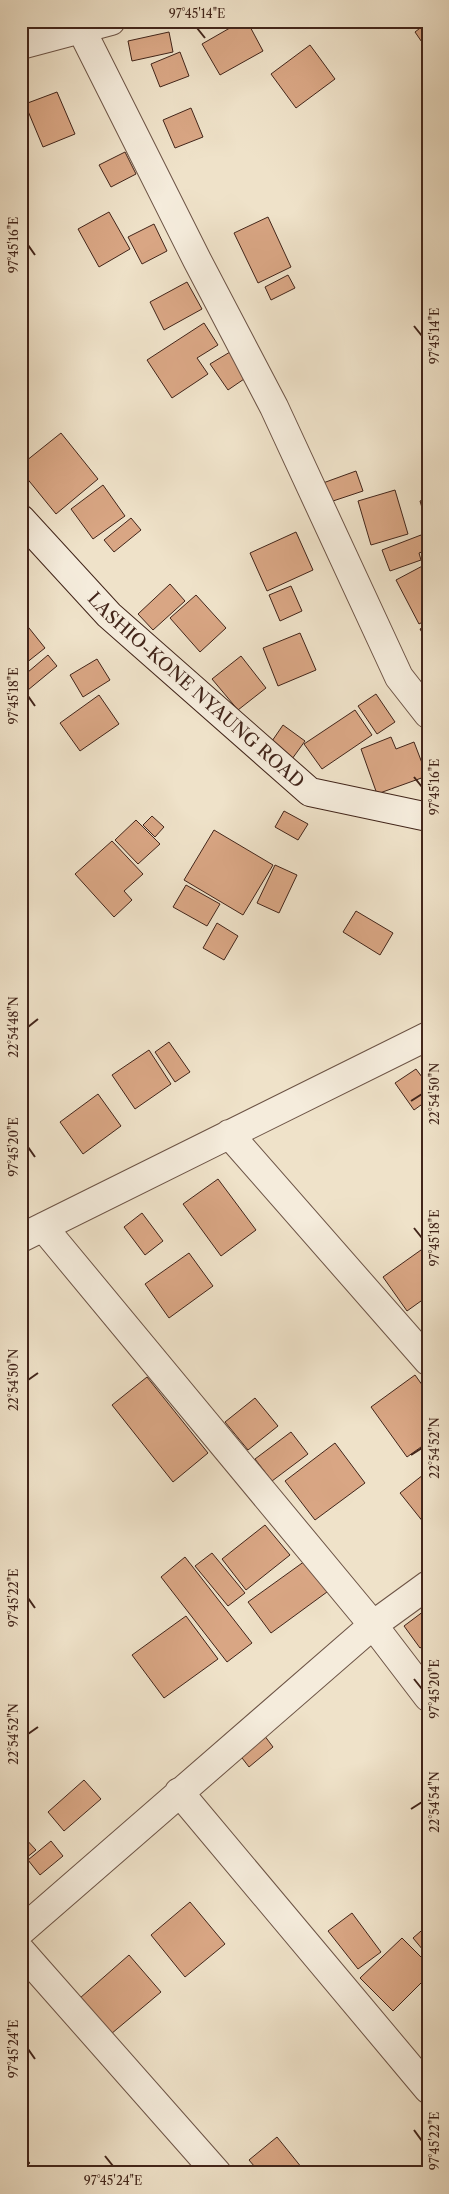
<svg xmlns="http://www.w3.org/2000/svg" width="449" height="2194" font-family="'Libre Caslon Text',serif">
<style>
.building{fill:#d9a684;stroke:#42251a}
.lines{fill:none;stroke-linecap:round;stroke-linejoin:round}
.street-casing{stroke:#6d5446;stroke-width:30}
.secondary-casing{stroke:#42251a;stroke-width:30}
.street{stroke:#f5ecdc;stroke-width:28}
.secondary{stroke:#f5ecdc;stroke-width:28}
.ticks{fill:none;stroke:#42251a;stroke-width:2}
.labels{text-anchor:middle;stroke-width:4.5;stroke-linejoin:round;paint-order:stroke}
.street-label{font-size:18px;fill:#42251a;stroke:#f5ecdc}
.neatline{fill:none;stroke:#42251a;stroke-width:2}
.ticks-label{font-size:12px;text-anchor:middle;fill:#42251a}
</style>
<rect width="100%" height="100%" fill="#efe2c9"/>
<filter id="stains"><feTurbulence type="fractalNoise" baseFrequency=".004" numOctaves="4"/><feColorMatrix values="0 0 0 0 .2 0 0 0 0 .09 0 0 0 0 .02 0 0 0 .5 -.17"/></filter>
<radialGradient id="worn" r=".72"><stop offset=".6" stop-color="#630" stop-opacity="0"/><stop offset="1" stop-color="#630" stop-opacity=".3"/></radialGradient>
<path class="building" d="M 242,21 L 247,21 L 263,51 L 220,75 L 202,44 Z
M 428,22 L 428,51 L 415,32 Z
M 169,32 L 173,52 L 132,61 L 128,41 Z
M 310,45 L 335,79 L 296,108 L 271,74 Z
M 180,52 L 189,76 L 160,87 L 151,64 Z
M 57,92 L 75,134 L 43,147 L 25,104 Z
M 191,108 L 203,137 L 175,148 L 163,120 Z
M 125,152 L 136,174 L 111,187 L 99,165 Z
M 109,212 L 130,249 L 99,267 L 78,229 Z
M 268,217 L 291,267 L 258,283 L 234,233 Z
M 154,224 L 167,251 L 142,264 L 128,237 Z
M 288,275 L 295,288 L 271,300 L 265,287 Z
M 187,282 L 202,309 L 164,330 L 150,302 Z
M 204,323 L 218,345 L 197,358 L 208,374 L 172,398 L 147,360 Z
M 230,352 L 247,377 L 228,390 L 210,364 Z
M 61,433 L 98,479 L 56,514 L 21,471 L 21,465 Z
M 356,471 L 363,491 L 330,502 L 323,483 Z
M 103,485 L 125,516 L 93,539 L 71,509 Z
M 395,490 L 408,534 L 371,545 L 358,501 Z
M 428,498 L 428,517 L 425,518 L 420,501 Z
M 131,518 L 141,530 L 114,552 L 104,540 Z
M 296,532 L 313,570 L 267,591 L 250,553 Z
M 421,535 L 427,550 L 419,553 L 421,560 L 390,571 L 382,550 Z
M 428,563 L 428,619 L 419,624 L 396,580 Z
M 170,584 L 185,601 L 153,630 L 138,614 Z
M 291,586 L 302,611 L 280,621 L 269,595 Z
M 196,595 L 226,628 L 200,652 L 170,618 Z
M 21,618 L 45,648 L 21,667 Z
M 428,625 L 428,643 L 420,629 Z
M 300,633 L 316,670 L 278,686 L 263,648 Z
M 48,655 L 57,666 L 28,690 L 21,681 L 21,678 Z
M 241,656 L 266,688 L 238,710 L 212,679 Z
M 97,659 L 110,680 L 83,697 L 70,675 Z
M 376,694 L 395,722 L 377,734 L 358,706 Z
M 99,695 L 119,724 L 80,751 L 60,723 Z
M 355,710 L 372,735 L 322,769 L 304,744 Z
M 283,725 L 305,741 L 292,759 L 270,744 Z
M 391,737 L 396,749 L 414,742 L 427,776 L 377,794 L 361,749 Z
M 284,811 L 308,824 L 298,840 L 275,827 Z
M 152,816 L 164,827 L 155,837 L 143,825 Z
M 136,820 L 160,844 L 138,864 L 115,840 Z
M 214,830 L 273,865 L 243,915 L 184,880 Z
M 112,841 L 143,874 L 124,891 L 132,900 L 114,917 L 75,874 Z
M 275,865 L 297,875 L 279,913 L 257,903 Z
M 186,885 L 220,904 L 207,926 L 173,907 Z
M 356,911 L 393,933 L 380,955 L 343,932 Z
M 217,923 L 238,936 L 224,960 L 203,948 Z
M 169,1042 L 190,1072 L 175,1082 L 155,1052 Z
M 149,1050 L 171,1084 L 135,1109 L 112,1075 Z
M 416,1069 L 428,1085 L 428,1100 L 414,1110 L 395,1083 Z
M 98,1094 L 121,1126 L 83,1154 L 60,1122 Z
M 218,1179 L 256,1230 L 221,1256 L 183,1204 Z
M 142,1213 L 163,1241 L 145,1255 L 124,1227 Z
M 428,1245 L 428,1296 L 407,1311 L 383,1277 Z
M 189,1253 L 213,1286 L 169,1318 L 145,1284 Z
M 415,1375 L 428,1393 L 428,1442 L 407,1457 L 371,1407 Z
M 147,1377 L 208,1453 L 173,1482 L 112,1405 Z
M 255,1398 L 278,1426 L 248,1450 L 225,1422 Z
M 291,1432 L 308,1454 L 272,1481 L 255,1459 Z
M 335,1443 L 365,1483 L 315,1520 L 285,1481 Z
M 428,1471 L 428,1528 L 400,1493 Z
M 265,1525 L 290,1555 L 246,1590 L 222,1559 Z
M 212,1553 L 245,1593 L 228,1606 L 195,1566 Z
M 185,1557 L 252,1643 L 227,1662 L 161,1577 Z
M 305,1561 L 327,1592 L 271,1633 L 248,1602 Z
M 428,1608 L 428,1643 L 420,1648 L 404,1626 Z
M 186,1616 L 218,1659 L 164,1698 L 132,1655 Z
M 264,1735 L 273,1747 L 249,1767 L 239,1754 Z
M 84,1780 L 101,1799 L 64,1831 L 48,1812 Z
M 24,1837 L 36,1850 L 21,1862 L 21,1839 Z
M 51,1841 L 63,1856 L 40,1875 L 28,1860 Z
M 190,1902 L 225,1944 L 185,1977 L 151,1935 Z
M 352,1913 L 381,1952 L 358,1969 L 328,1931 Z
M 428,1925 L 428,1956 L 413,1938 Z
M 402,1938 L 428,1964 L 428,1976 L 393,2011 L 360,1978 Z
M 129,1955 L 161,1992 L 111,2034 L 80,1998 Z
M 277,2137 L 306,2173 L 260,2173 L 249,2160 Z
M 21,2153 L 30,2163 L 21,2171 Z"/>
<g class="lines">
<g class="street-casing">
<path id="street" d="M 77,21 L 197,260 L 274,407 L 399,677 L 428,714
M 21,45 L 111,21
M 229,1134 L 428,1361
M 43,1227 L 373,1625 L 428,1697
M 21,1238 L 428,1036
M 179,1792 L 428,2089
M 21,1931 L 373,1625 L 428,1585
M 21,1951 L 217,2173"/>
</g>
<g class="secondary-casing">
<g id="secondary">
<path id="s1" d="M 21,519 L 109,615 L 310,792 L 428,817"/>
</g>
</g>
<use href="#street" class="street"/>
<use href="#secondary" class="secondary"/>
</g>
<path class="ticks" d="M 197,28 L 205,38M 28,245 L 35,255M 414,326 L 422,336M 28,696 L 35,706M 414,777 L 422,787M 28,1027 L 38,1019M 411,1101 L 422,1094M 28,1147 L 35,1157M 414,1228 L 422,1238M 28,1380 L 38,1373M 411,1455 L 422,1448M 28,1598 L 35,1608M 414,1679 L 422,1689M 28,1734 L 38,1727M 411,1809 L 422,1802M 28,2049 L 35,2059M 414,2130 L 422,2141M 105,2156 L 113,2166"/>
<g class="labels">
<g class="street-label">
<text dy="6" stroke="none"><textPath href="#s1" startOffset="245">LASHIO-KONE NYAUNG ROAD</textPath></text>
</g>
</g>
<rect width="449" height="2194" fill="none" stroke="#efe2c9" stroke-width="55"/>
<rect x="28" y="28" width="394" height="2138" class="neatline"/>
<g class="ticks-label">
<text x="197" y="18">97°45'14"E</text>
<text transform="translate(14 245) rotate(-90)" y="4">97°45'16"E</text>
<text transform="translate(435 336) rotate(-90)" y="4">97°45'14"E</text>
<text transform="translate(14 696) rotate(-90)" y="4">97°45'18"E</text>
<text transform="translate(435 787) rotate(-90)" y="4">97°45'16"E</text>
<text transform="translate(14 1027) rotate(-90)" y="4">22°54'48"N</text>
<text transform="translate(435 1094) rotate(-90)" y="4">22°54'50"N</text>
<text transform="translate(14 1147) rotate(-90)" y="4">97°45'20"E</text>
<text transform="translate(435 1238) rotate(-90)" y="4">97°45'18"E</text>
<text transform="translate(14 1380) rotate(-90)" y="4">22°54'50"N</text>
<text transform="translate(435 1448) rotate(-90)" y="4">22°54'52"N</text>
<text transform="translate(14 1598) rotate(-90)" y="4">97°45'22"E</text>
<text transform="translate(435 1689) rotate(-90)" y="4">97°45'20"E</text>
<text transform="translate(14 1734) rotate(-90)" y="4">22°54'52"N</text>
<text transform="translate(435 1802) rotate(-90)" y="4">22°54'54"N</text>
<text transform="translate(14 2049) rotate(-90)" y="4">97°45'24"E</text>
<text transform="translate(435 2141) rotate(-90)" y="4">97°45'22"E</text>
<text x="113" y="2185">97°45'24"E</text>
</g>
<rect width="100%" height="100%" filter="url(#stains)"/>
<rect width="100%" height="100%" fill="url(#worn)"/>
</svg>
